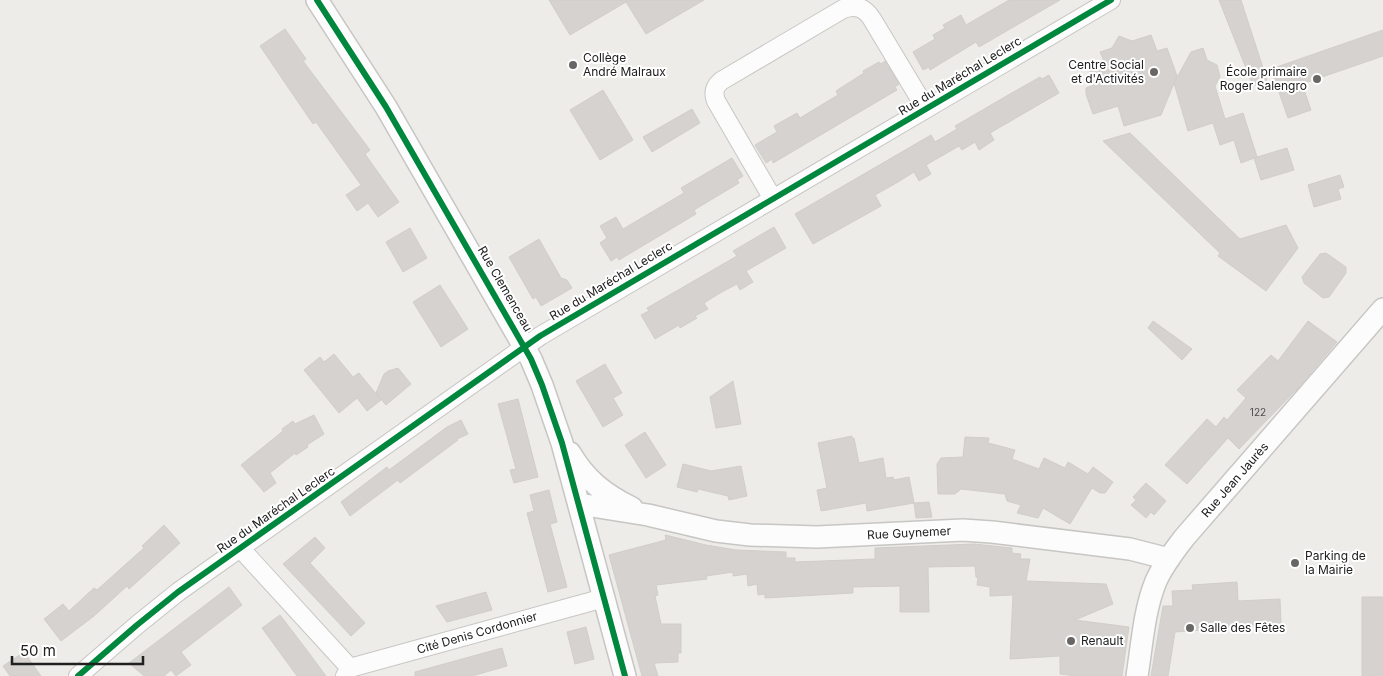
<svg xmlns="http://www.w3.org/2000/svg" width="1383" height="676" font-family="Inter,sans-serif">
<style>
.building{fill:#d5d2cf;stroke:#d1ceca}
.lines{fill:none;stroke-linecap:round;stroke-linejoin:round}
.minor-casing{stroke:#c7c6c4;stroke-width:20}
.tertiary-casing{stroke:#c7c6c4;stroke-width:24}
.minor{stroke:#fcfcfc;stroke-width:18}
.tertiary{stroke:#fcfcfc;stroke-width:21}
.cycleway-casing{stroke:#fff;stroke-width:9}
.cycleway{stroke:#00873e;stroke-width:6}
.poi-dot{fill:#686766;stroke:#fff;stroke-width:2}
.labels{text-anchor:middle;stroke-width:4;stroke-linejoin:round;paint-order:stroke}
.number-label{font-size:10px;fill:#4d4c4c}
.poi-label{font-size:12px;fill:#202020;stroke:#fff;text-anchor:start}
.street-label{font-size:12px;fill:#202020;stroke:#fff}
</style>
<rect width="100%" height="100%" fill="#eeece8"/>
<path class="building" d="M 549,0 L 704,0 L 646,34 L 626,2 L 570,35 Z
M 1009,0 L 1060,0 L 979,47 L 976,42 L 930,70 L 929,67 L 923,70 L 913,52 L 935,39 L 933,35 L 945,28 L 943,25 L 961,15 L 966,25 Z
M 1219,0 L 1241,0 L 1267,80 L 1253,86 Z
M 285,29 L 306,59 L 303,61 L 370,150 L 365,154 L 399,202 L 378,217 L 368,203 L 357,211 L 346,195 L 361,185 L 316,122 L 313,124 L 260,46 Z
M 1383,30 L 1383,56 L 1302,84 L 1311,110 L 1288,118 L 1271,69 Z
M 1151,35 L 1157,51 L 1167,48 L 1177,76 L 1161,115 L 1124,126 L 1118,106 L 1093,114 L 1086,94 L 1086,88 L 1094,85 L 1088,66 L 1104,61 L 1100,52 L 1112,48 L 1119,36 L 1132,41 Z
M 1203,48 L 1207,60 L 1217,65 L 1220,77 L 1215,86 L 1225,119 L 1243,113 L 1257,157 L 1241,163 L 1234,140 L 1220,145 L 1213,123 L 1188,131 L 1174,83 L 1191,52 Z
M 885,61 L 899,84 L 895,87 L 897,90 L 773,163 L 772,159 L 766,163 L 755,145 L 777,132 L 774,126 L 797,113 L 800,118 L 838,95 L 836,91 L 864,73 L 863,71 L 879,62 L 881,64 Z
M 1049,75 L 1059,93 L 990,133 L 994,140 L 979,150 L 975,142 L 962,150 L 959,146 L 926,165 L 931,174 L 919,181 L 914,172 L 898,182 L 875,195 L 881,206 L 813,244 L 795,214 L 931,135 L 935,142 L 957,129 L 955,126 L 1010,94 L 1040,77 L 1042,79 Z
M 603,90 L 633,140 L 600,160 L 570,110 Z
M 692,109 L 700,123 L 652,152 L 643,137 Z
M 1130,133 L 1240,239 L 1286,225 L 1298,248 L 1266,291 L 1218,256 L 1220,253 L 1103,141 Z
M 1287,148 L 1294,170 L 1261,180 L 1254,158 Z
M 732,158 L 743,176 L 737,180 L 739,183 L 694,210 L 696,214 L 619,260 L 617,257 L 611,261 L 600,243 L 607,238 L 600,226 L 616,217 L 623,229 L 684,193 L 681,188 Z
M 1340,175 L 1344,187 L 1338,189 L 1341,199 L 1314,207 L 1308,185 Z
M 774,227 L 786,248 L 746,271 L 753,282 L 740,290 L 737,284 L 720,293 L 704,303 L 708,309 L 695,316 L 697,318 L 680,328 L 679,325 L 655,339 L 641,315 L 649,311 L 647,308 L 737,256 L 733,251 Z
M 410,228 L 427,258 L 403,272 L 386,242 Z
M 539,239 L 561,278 L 567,280 L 572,288 L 541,306 L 536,297 L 533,299 L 509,257 Z
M 1326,253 L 1346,267 L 1346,273 L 1329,297 L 1323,298 L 1304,283 L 1302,277 L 1320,254 Z
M 440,285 L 468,329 L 441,347 L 413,302 Z
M 1153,321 L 1192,349 L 1182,360 L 1148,328 Z
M 1308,321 L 1337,342 L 1297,389 L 1239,449 L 1228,438 L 1187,484 L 1165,465 L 1207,419 L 1216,427 L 1224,417 L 1227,420 L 1246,398 L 1237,390 L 1271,355 L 1278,361 Z
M 334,354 L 353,377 L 359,373 L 381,400 L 367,411 L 357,398 L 339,413 L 304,370 L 320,357 L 324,362 Z
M 605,364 L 622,393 L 613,398 L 623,415 L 603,427 L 576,381 Z
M 398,368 L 411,384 L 386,405 L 376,393 L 384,374 L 388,371 Z
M 733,381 L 741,424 L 716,428 L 710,397 Z
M 518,399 L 538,477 L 514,483 L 510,470 L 516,469 L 498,404 Z
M 314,415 L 324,434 L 307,445 L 308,447 L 296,455 L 295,453 L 270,473 L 276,483 L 264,492 L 241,465 L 283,431 L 282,429 L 293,421 L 295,424 Z
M 461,420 L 468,434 L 457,439 L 458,440 L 400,483 L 398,480 L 350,516 L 341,502 L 387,467 L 389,470 L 447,427 Z
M 645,432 L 666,465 L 646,478 L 625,445 Z
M 852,436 L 852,439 L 854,438 L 859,463 L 883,458 L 886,478 L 893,477 L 894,480 L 909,477 L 914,503 L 929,502 L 932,517 L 916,518 L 914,503 L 867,511 L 866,503 L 821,511 L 817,490 L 827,488 L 818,443 Z
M 965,437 L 989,438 L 988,443 L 1015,450 L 1012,459 L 1039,469 L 1044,458 L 1065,468 L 1068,462 L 1088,474 L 1093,467 L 1113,482 L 1105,493 L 1100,493 L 1092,488 L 1070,524 L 1043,508 L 1038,518 L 1017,513 L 1021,505 L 1007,501 L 1005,494 L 961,489 L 955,494 L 938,494 L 937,464 L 941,458 L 963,457 Z
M 683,464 L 711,471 L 741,466 L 747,496 L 729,500 L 728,496 L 698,489 L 697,492 L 677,487 Z
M 1146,483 L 1166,501 L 1154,515 L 1151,512 L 1146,518 L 1131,505 L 1136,500 L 1133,497 Z
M 549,490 L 557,522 L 550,524 L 567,587 L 548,592 L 527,513 L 534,511 L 530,495 Z
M 164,525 L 180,543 L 129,589 L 127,586 L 94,616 L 61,641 L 44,619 L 63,604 L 69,611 L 94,588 L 97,590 L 144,548 L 142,546 Z
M 665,535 L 706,545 L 736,550 L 786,552 L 786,558 L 795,558 L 795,562 L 875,559 L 875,548 L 974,544 L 1012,548 L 1012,553 L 1021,554 L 1020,559 L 1030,559 L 1026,581 L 1106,584 L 1113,604 L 1075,620 L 1129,627 L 1122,676 L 1076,676 L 1060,674 L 1060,656 L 1010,659 L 1013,595 L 990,596 L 990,587 L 977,585 L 978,578 L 976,577 L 975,566 L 928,567 L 929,612 L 900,612 L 900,586 L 853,587 L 853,593 L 765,598 L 765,594 L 758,595 L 757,584 L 748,586 L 747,574 L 733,576 L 733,572 L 706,576 L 707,579 L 656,585 L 658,595 L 655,596 L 661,624 L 681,624 L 681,653 L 678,653 L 678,662 L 654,663 L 658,676 L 642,676 L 609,555 L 666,540 Z
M 315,537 L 325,548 L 310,563 L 365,623 L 351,636 L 283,564 Z
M 1237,582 L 1238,601 L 1280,599 L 1281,624 L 1175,632 L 1168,676 L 1151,676 L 1163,606 L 1173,606 L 1172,591 L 1193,590 L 1192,585 Z
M 229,587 L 242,605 L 181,652 L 191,665 L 176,676 L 171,670 L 164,676 L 144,676 L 129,663 Z
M 486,592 L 492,610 L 447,622 L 436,606 Z
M 1362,597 L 1383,597 L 1383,676 L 1362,676 Z
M 280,615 L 309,653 L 326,676 L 297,676 L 262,628 Z
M 586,627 L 594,659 L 575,664 L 567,632 Z
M 502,648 L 507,666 L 472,676 L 415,676 L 415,672 Z
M 24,652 L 41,676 L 10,676 L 3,666 Z"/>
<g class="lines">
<g class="minor-casing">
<path id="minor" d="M 773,199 L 716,101 C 713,93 714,87 721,81 L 843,9 C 856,4 865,8 872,19 L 926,109
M 241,549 L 350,668
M 78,676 L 137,625 L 178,592 L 540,336 L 1111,0
M 345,676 L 350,668 L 604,598"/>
</g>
<g class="tertiary-casing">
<path id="tertiary" d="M 317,0 L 386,107 L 531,359 L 542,385 L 562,443 L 625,676
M 570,453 C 586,480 604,494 632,508
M 579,504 L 648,515 L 716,531 L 750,535 L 817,537 L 963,530 L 992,532 L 1130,549 L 1169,559
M 1137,676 C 1142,645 1144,610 1156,581 C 1163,565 1174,551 1184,538 L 1383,309"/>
</g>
<use href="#minor" class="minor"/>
<use href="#tertiary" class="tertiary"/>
<g class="cycleway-casing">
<path id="cycleway" d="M 317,0 L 386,107 L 531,359 L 542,385 L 562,443 L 625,676
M 78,676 L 137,625 L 178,592 L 540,336 L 1111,0"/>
</g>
<use href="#cycleway" class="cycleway"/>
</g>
<g class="poi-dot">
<circle cx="573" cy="65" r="5"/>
<circle cx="1154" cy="72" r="5"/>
<circle cx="1317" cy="79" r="5"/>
<circle cx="1295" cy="563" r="5"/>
<circle cx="1190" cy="628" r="5"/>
<circle cx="1071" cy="641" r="5"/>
</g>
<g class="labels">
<g class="number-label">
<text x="1258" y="416">122</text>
</g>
<g class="poi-label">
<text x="583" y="62">Collège<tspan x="583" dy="14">André Malraux</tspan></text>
<text x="1144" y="69" text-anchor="end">Centre Social<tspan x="1144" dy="14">et d'Activités</tspan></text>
<text x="1307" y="76" text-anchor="end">École primaire<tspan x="1307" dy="14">Roger Salengro</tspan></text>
<text x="1305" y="560">Parking de<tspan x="1305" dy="14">la Mairie</tspan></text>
<text x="1200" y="632">Salle des Fêtes</text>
<text x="1081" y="645">Renault</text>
</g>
<g class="street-label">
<text transform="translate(960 76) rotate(-31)" y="4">Rue du Maréchal Leclerc</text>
<text transform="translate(611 281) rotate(-31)" y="4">Rue du Maréchal Leclerc</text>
<text transform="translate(505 289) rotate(60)" y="4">Rue Clemenceau</text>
<text transform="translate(1235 480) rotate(-49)" y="4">Rue Jean Jaurès</text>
<text transform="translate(276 510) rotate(-35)" y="4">Rue du Maréchal Leclerc</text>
<text transform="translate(909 533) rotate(-3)" y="4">Rue Guynemer</text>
<text transform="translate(477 633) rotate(-16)" y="4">Cité Denis Cordonnier</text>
</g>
</g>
<path d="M12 656v8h131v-8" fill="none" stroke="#202020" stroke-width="2.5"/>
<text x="20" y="656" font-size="15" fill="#202020" stroke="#ffffff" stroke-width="4" paint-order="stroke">50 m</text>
</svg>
